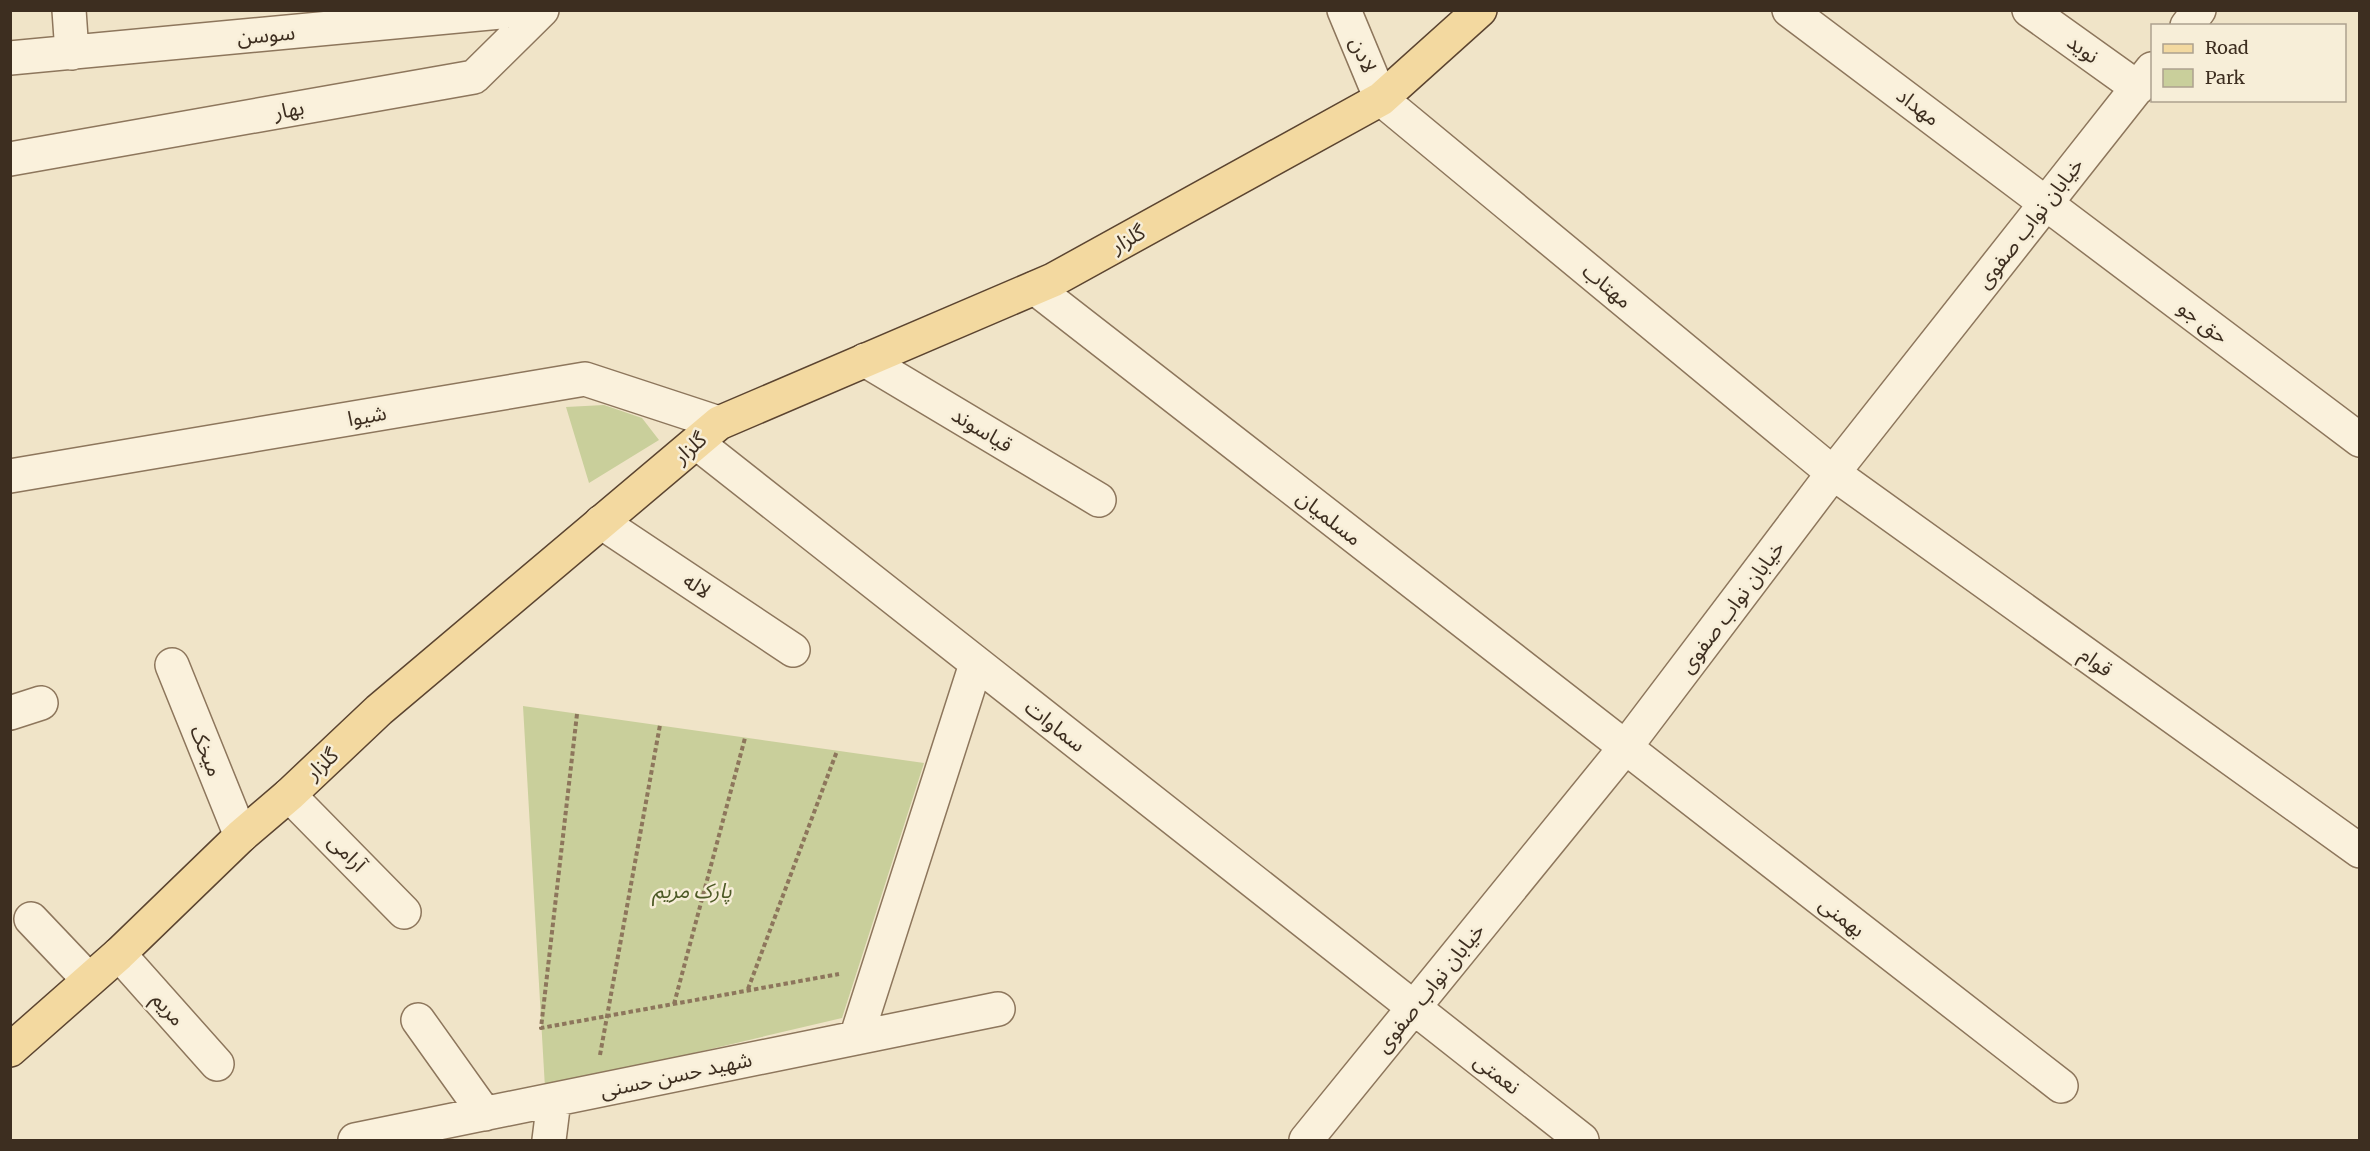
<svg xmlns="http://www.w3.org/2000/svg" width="2370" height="1151" font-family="Merriweather,'Noto Sans Arabic',serif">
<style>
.green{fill:#c9cf9b}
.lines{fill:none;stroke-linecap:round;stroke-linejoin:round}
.minor-casing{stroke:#8d765c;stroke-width:36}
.major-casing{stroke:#5b4430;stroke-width:36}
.path{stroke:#8d765c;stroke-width:4;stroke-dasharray:4.5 3;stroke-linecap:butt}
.minor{stroke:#faf1dc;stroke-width:33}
.major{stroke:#f3d9a0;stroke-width:33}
.labels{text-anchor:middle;stroke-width:5;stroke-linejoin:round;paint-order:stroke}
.street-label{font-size:21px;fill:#3d2e20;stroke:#f7eed8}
.park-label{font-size:21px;font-style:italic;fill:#4d5a26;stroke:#f7eed8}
</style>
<rect width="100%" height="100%" fill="#f0e4c8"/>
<path class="green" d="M 604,405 L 642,418 L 659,440 L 589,483 L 566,407 Z
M 523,706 L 924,763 L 842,1018 L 545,1088 Z"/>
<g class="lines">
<g class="minor-casing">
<path id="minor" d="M 69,10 L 72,53
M 1344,10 L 1381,99 L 1833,473 L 2360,851
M 1789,10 L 2360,440
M 2029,10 L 2138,88
M 2187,26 L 2199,10
M 10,58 L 522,10
M 10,159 L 474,77 L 542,10
M 1035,288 L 2061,1086
M 865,360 L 1099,500
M 697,443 L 1582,1140
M 10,476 L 585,379 L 719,423
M 601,522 L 793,650
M 172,665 L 241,836
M 10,713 L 41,703
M 289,795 L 404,912
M 31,919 L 89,980
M 119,954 L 217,1064
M 418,1020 L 485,1114
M 856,1038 L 976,664
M 355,1140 L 998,1009
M 549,1140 L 554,1100
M 1306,1140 L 1624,749 L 1833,473 L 2152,69"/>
</g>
<g class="major-casing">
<path id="major" d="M 10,1050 L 119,954 L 241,836 L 289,795 L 379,710 L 719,423 L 1053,280 L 1381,99 L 1480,10"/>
</g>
<path class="path" d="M 577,714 L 541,1028 L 839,974
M 748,989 L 837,751
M 674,1004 L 745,738
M 600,1055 L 660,725"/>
<use href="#minor" class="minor"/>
<use href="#major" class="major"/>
</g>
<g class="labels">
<g class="street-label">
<text transform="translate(266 35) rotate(-5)" y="7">سوسن</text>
<text transform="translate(2083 49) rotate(36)" y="7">نوید</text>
<text transform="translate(1363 55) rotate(67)" y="7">لادن</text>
<text transform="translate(1918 107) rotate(37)" y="7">مهداد</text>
<text transform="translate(289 110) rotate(-10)" y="7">بهار</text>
<text transform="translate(2030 223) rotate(-52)" y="7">خیابان نواب صفوی</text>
<text transform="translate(1128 239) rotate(-29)" y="7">گلزار</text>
<text transform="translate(1607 286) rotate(40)" y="7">مهتاب</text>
<text transform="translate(2203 322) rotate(37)" y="7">حق جو</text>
<text transform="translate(367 416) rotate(-10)" y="7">شیوا</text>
<text transform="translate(982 430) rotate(31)" y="7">قیاسوند</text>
<text transform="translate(690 448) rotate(-41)" y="7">گلزار</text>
<text transform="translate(1329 518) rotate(38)" y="7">مسلمیان</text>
<text transform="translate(697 586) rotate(34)" y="7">لاله</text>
<text transform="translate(1732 607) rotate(-53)" y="7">خیابان نواب صفوی</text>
<text transform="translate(2096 662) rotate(36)" y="7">قوام</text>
<text transform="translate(1055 726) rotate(38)" y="7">سماوات</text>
<text transform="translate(206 751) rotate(68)" y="7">میخک</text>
<text transform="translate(322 764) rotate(-43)" y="7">گلزار</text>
<text transform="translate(347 853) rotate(45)" y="7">آرامی</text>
<text transform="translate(1842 917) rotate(38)" y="7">بهمنی</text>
<text transform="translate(1430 988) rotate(-51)" y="7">خیابان نواب صفوی</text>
<text transform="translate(168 1009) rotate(48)" y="7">مریم</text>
<text transform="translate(1497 1074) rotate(38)" y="7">نعمتی</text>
<text transform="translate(676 1075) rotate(-12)" y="7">شهید حسن حسنی</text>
</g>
<g class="park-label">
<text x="692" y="898">پارک مریم</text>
</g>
</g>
<rect width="2370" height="1151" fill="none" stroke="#3d2e20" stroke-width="24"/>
<rect x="2151" y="24" width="195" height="78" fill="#f7eed8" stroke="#ada18e" stroke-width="1.5"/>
<rect x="2163" y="44" width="30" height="9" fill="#f3d9a0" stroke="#ada18e" stroke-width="1.5"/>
<text x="2205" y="54" font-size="18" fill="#3d2e20">Road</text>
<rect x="2163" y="69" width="30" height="18" fill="#c9cf9b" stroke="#ada18e" stroke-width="1.5"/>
<text x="2205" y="84" font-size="18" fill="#3d2e20">Park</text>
</svg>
